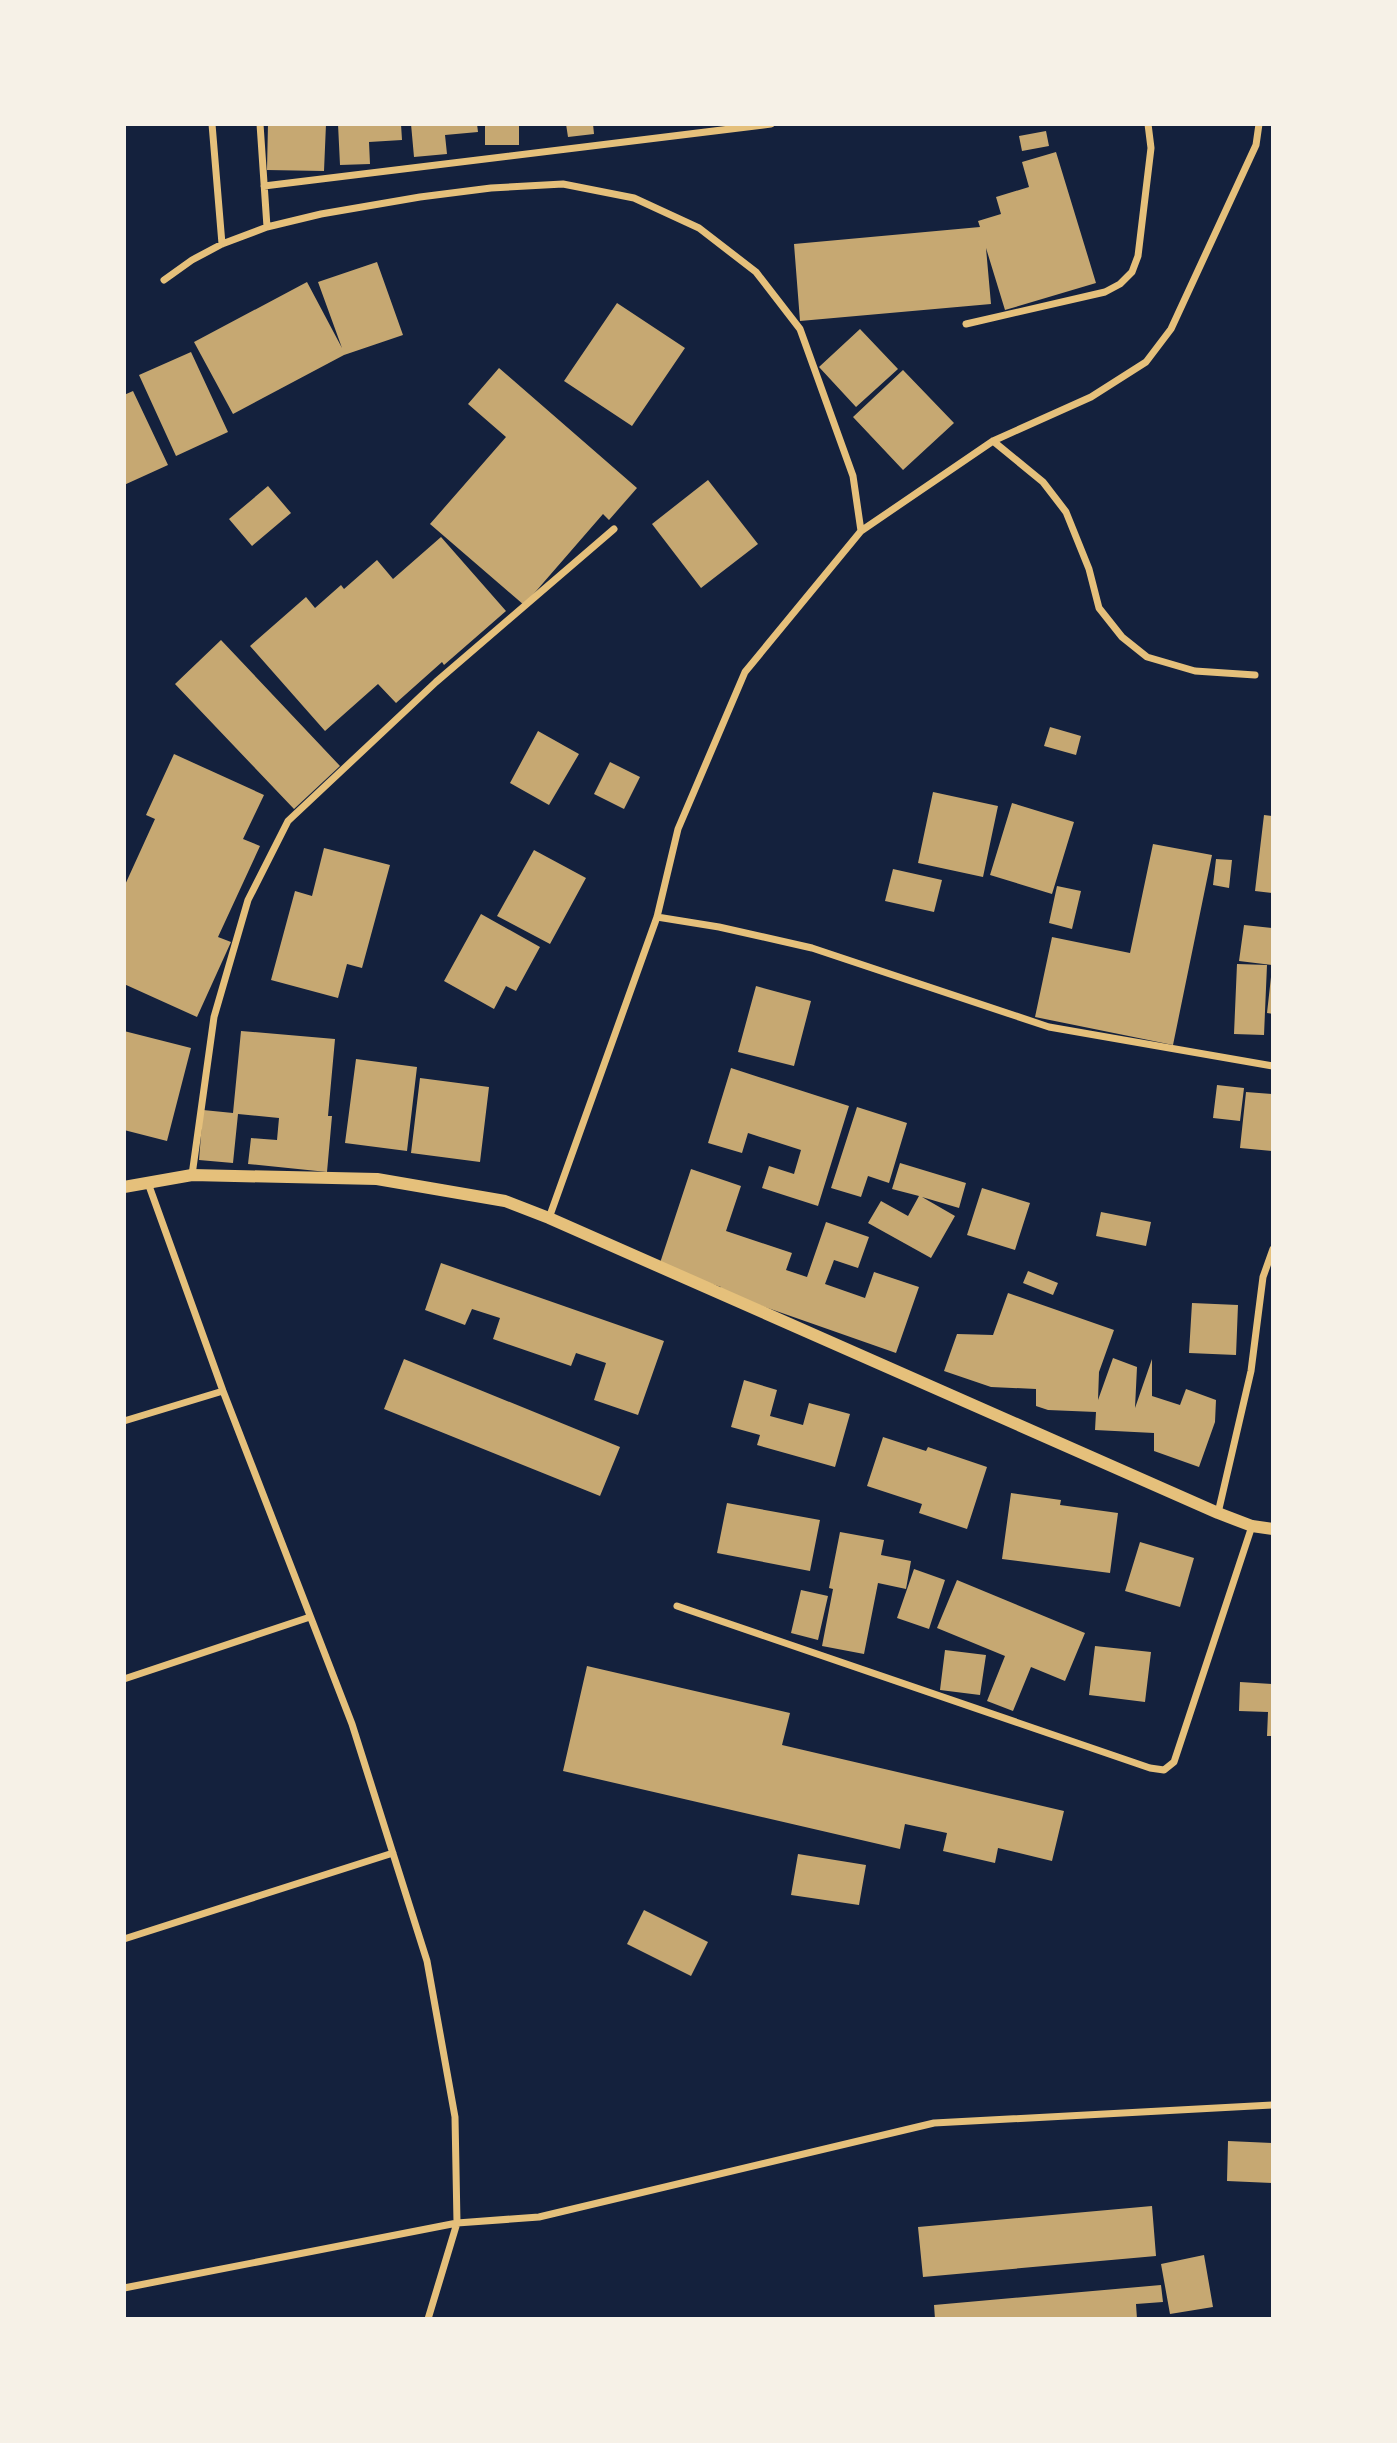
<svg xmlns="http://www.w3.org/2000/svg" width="1397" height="2443" font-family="Inter,sans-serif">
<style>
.building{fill:#c6a872}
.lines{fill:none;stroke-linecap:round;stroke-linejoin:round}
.minor{stroke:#e5c07b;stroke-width:7}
.tertiary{stroke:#e5c07b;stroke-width:12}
</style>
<rect width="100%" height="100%" fill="#14213d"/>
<path class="building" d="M 268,124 L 326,124 L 324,171 L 267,170 Z
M 338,124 L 401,124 L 402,140 L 369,142 L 370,164 L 340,165 Z
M 411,124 L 477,124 L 478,132 L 445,135 L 447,154 L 414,157 Z
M 485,124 L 519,124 L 519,145 L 485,145 Z
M 566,124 L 593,124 L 594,134 L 568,137 Z
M 1046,131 L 1049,146 L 1022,151 L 1019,136 Z
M 1056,152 L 1096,283 L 1005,310 L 986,248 L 991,304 L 800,321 L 794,244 L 980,227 L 978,221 L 1001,214 L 996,197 L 1029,187 L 1022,162 Z
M 377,262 L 403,335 L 344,355 L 233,414 L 194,342 L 307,282 L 342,348 L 318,282 Z
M 617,303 L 685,348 L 632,426 L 564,381 Z
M 860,329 L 898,369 L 856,407 L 819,367 Z
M 191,352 L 228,432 L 176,456 L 139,375 Z
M 499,368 L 637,488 L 609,520 L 603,514 L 524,605 L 430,524 L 506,437 L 468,404 Z
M 903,370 L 954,423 L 903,470 L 853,417 Z
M 133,391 L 168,465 L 124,485 L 124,395 Z
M 708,480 L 758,544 L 701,588 L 652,524 Z
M 268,486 L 291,513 L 252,546 L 229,519 Z
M 441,537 L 506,611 L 444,665 L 442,662 L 396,703 L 378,684 L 325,731 L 250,646 L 306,597 L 315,608 L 341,585 L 344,589 L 377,560 L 393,579 Z
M 221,640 L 340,766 L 294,809 L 175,684 Z
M 1050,727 L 1081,736 L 1076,755 L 1044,746 Z
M 538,731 L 579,754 L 549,805 L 510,783 Z
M 174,754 L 264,795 L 243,839 L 260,846 L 218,937 L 231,942 L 197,1017 L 124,984 L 124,887 L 155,819 L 146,815 Z
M 610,762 L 640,777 L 624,809 L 594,794 Z
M 933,792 L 998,806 L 983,877 L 918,863 Z
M 1012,803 L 1074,822 L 1052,894 L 990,875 Z
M 1264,815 L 1273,816 L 1273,893 L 1255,891 Z
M 1153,844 L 1212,855 L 1173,1045 L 1035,1017 L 1052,937 L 1130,953 Z
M 324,848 L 390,865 L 362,968 L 347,964 L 338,998 L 271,980 L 295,891 L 312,896 Z
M 534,850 L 586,878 L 550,944 L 497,916 Z
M 1216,859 L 1232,860 L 1229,888 L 1213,885 Z
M 893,869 L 942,880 L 934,912 L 885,901 Z
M 1057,886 L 1081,891 L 1072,929 L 1049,923 Z
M 481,914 L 540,947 L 516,991 L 506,986 L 494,1009 L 444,981 Z
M 1244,925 L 1273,928 L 1273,965 L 1239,961 Z
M 1237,964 L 1267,965 L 1264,1035 L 1234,1034 Z
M 1271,977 L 1273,977 L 1273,1014 L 1267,1013 Z
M 756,986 L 811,1001 L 794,1066 L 738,1052 Z
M 124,1031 L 191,1048 L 167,1141 L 124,1130 Z
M 241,1031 L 335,1039 L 328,1116 L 332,1116 L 327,1172 L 248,1164 L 251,1138 L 277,1140 L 279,1118 L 238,1114 L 233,1163 L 199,1160 L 203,1110 L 233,1113 Z
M 356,1059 L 417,1067 L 407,1151 L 345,1143 Z
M 731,1068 L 849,1106 L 818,1206 L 762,1188 L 769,1166 L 794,1174 L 801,1150 L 748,1133 L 742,1153 L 708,1143 Z
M 420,1078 L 489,1087 L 480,1162 L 411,1153 Z
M 1217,1085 L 1244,1088 L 1240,1121 L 1213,1118 Z
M 1246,1092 L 1273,1094 L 1273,1151 L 1240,1148 Z
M 857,1107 L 907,1123 L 889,1183 L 868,1176 L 861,1197 L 831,1188 Z
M 900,1163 L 966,1183 L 959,1208 L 922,1197 L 955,1216 L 931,1258 L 868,1223 L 881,1201 L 908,1216 L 919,1196 L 892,1189 Z
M 691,1169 L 741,1186 L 726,1231 L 792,1253 L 786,1270 L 807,1277 L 826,1222 L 869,1237 L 858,1268 L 834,1260 L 825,1284 L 865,1298 L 874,1272 L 919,1287 L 896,1353 L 719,1291 L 721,1287 L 659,1266 Z
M 982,1188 L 1030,1203 L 1015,1250 L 967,1235 Z
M 1101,1212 L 1151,1222 L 1146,1246 L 1096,1236 Z
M 441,1263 L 664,1341 L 638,1415 L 594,1400 L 606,1363 L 576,1353 L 571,1366 L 493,1339 L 500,1318 L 472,1309 L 465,1325 L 425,1310 Z
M 1028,1271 L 1058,1283 L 1053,1295 L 1023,1283 Z
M 1008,1293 L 1114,1330 L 1099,1372 L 1098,1400 L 1113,1358 L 1137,1367 L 1135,1408 L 1152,1359 L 1152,1396 L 1180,1405 L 1186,1389 L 1216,1400 L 1215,1422 L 1199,1467 L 1154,1451 L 1154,1433 L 1095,1430 L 1096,1412 L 1048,1410 L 1036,1406 L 1036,1389 L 991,1387 L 944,1371 L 957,1334 L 993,1335 Z
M 1192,1303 L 1238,1305 L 1236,1355 L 1189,1353 Z
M 404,1359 L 620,1447 L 600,1496 L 384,1409 Z
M 744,1380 L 777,1390 L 770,1416 L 803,1425 L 809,1403 L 850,1414 L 835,1467 L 757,1445 L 760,1435 L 731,1427 Z
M 883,1437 L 926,1451 L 928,1447 L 987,1467 L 967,1529 L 919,1513 L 922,1504 L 867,1486 Z
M 1011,1493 L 1061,1500 L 1060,1505 L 1118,1513 L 1110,1573 L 1002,1559 Z
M 727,1503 L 820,1520 L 810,1571 L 717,1553 Z
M 840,1532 L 884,1540 L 881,1555 L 911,1561 L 906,1589 L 878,1583 L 864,1654 L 822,1646 L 833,1589 L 829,1588 Z
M 1140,1542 L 1194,1558 L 1180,1607 L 1125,1591 Z
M 914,1569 L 945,1580 L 929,1629 L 897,1618 Z
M 957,1580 L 1085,1633 L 1065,1681 L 1031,1667 L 1013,1711 L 987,1701 L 1005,1656 L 937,1628 Z
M 801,1590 L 828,1596 L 818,1640 L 791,1633 Z
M 1095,1646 L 1151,1652 L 1145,1702 L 1089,1695 Z
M 945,1650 L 986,1655 L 980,1695 L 940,1690 Z
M 587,1666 L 790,1713 L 782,1745 L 1064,1811 L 1052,1861 L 998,1848 L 995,1863 L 943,1851 L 947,1833 L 905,1824 L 900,1849 L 563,1771 Z
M 1240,1682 L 1273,1684 L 1273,1736 L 1267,1736 L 1268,1712 L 1239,1711 Z
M 798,1854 L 866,1865 L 859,1905 L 791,1895 Z
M 644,1910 L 708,1942 L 691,1976 L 627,1944 Z
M 1228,2141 L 1273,2143 L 1273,2183 L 1227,2181 Z
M 1152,2206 L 1156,2256 L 923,2277 L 918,2227 Z
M 1204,2255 L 1213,2307 L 1170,2314 L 1161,2264 Z
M 1161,2285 L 1163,2302 L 1136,2304 L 1137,2319 L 935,2319 L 934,2305 Z"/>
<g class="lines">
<path class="minor" d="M 212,124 L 222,244
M 260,124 L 267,227
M 264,186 L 771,124
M 164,280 L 192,260 L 222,244 L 267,227 L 321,214 L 420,197 L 491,188 L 563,184 L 634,198 L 699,228 L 756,272 L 800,329 L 853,476 L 861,531
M 966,324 L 1105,292 L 1120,284 L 1132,272 L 1138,256 L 1151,148 L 1148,124
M 993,441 L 1043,482 L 1066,512 L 1089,569 L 1099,608 L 1122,637 L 1147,657 L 1195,671 L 1255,675
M 657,917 L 719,927 L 812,948 L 1049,1027 L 1273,1066
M 192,1175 L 214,1017 L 248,900 L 288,821 L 436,682 L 614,529
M 148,1183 L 223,1391 L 352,1724 L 427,1961 L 455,2117 L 457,2223 L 428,2319
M 549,1218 L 657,917 L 678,829 L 745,672 L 861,531 L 993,441 L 1091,397 L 1146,362 L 1171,329 L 1256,145 L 1259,124
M 124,1421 L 223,1391
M 1218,1513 L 1251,1371 L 1263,1277 L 1273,1249
M 677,1606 L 1150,1768 L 1164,1770 L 1174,1762 L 1252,1526
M 124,1679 L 310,1617
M 124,1939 L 393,1853
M 124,2288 L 457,2223 L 539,2217 L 934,2123 L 1273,2105"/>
<path class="tertiary" d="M 124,1187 L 192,1175 L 377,1179 L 505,1201 L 549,1218 L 1218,1513 L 1252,1526 L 1273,1529"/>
</g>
<rect width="1397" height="2443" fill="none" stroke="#f6f1e7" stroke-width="252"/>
</svg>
